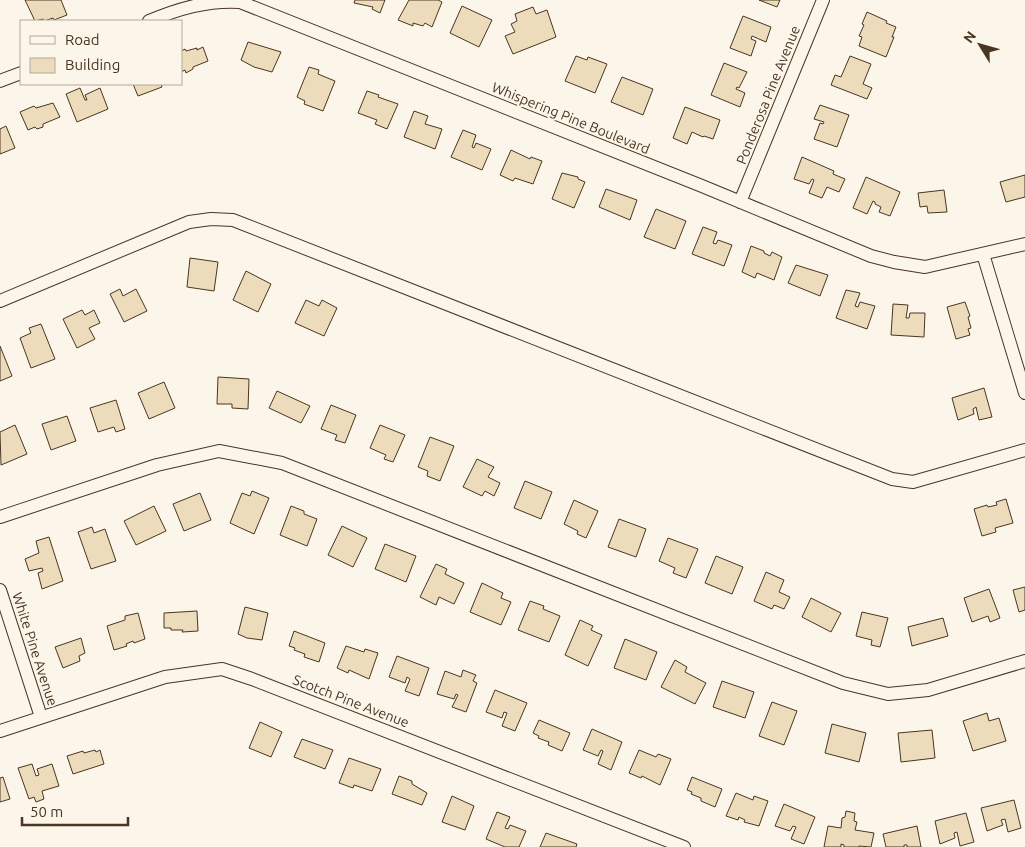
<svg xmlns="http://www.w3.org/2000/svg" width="1025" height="847" font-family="Ubuntu,sans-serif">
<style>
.building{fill:#ecdcbc;stroke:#4a3520}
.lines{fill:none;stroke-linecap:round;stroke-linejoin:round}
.minor-casing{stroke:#4a3520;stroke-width:14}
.minor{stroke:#fbf6e9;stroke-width:12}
.labels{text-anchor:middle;stroke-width:4;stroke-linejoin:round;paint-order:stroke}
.street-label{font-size:14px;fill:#4a3520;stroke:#fbf6e9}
</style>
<rect width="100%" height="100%" fill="#fbf6e9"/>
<path class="building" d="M 25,0 L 61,0 L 67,15 L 54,20 L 53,18 L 44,21 L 43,19 L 35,21 Z
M 355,0 L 385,0 L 380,13 L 372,9 L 373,7 L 354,3 Z
M 409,0 L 438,0 L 442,2 L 432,27 L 425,23 L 423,26 L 413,23 L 413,26 L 398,20 Z
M 759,0 L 780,0 L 777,7 Z
M 462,6 L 492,20 L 479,47 L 450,33 Z
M 533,7 L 536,14 L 547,10 L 556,37 L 513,54 L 505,36 L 515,32 L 511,24 L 517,21 L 515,14 Z
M 867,12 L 887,21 L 886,23 L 896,27 L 892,37 L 894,37 L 886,57 L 859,46 L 862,37 L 859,36 L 864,25 L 862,24 Z
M 743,16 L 771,27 L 766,42 L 752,36 L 751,39 L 756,41 L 751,56 L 730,48 Z
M 248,42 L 281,52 L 272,72 L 254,67 L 241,60 Z
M 203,47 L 208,61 L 193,67 L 193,69 L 186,73 L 185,70 L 181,72 L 181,51 L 185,49 L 186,51 L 197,48 L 197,50 Z
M 576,56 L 587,60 L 588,57 L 607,64 L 595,93 L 565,81 Z
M 850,56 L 871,64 L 863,84 L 872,88 L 867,99 L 831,85 L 835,75 L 841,77 Z
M 724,63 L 747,72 L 739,88 L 737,87 L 736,89 L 745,93 L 740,107 L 711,95 Z
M 309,67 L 319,70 L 318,74 L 335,81 L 323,111 L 304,104 L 305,101 L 297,97 Z
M 622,77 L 653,89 L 643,115 L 611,102 Z
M 133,84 L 161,84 L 162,87 L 138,96 Z
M 80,88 L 85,100 L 87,100 L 85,95 L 100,88 L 108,109 L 77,122 L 66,94 Z
M 367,91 L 379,95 L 378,97 L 398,104 L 387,129 L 375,124 L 377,120 L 358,113 Z
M 53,103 L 60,117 L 43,124 L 43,127 L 37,129 L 35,127 L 28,130 L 20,112 L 34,106 L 36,108 Z
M 820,105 L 849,115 L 837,147 L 814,139 L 820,123 L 823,124 L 824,122 L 814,119 Z
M 685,107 L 720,120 L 713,139 L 704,136 L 703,137 L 692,132 L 687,144 L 673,138 Z
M 414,111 L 428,116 L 425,124 L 442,129 L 435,149 L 404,137 Z
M 6,126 L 15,148 L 0,154 L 0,129 Z
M 463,130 L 476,135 L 472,147 L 474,148 L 476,143 L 491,149 L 482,170 L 451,157 Z
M 511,150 L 530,159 L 531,157 L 542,161 L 533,184 L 515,178 L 513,181 L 500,175 Z
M 802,157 L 834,171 L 833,174 L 845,179 L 839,192 L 827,187 L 822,198 L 809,193 L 814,180 L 812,179 L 809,184 L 794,179 Z
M 562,173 L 578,177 L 578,179 L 585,182 L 574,208 L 552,199 Z
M 1025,175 L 1025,197 L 1006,202 L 1000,182 Z
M 866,177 L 900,192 L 890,216 L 879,212 L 881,207 L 875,204 L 875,202 L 873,201 L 867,214 L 853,208 Z
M 606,189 L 637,200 L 630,220 L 599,207 Z
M 944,190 L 947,212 L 928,213 L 927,206 L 920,207 L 918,193 Z
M 656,209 L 686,221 L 675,249 L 644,237 Z
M 703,227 L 717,232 L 713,243 L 716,244 L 718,240 L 732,245 L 724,266 L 692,254 Z
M 751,246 L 764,251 L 764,253 L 770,256 L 772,252 L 782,257 L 774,280 L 757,273 L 755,278 L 742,272 Z
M 190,258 L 218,262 L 214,291 L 187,287 Z
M 796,265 L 828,275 L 820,296 L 788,283 Z
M 246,271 L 271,284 L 258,312 L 233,300 Z
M 120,289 L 123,296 L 136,289 L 147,311 L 124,322 L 110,294 Z
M 846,290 L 860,293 L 855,306 L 858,307 L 860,302 L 875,306 L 867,329 L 836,318 Z
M 306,300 L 319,306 L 322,300 L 337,308 L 324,336 L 295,323 Z
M 965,302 L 970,316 L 968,317 L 971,328 L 968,329 L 970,335 L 956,339 L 947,307 Z
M 893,304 L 908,305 L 906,318 L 909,318 L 910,313 L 925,313 L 924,337 L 891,335 Z
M 82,310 L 85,315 L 94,310 L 100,323 L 89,328 L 95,339 L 77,348 L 63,319 Z
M 41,324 L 55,359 L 31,368 L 20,338 L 31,333 L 29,328 Z
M 0,346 L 12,376 L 0,381 Z
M 218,377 L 249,379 L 248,409 L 232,408 L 232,404 L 217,404 Z
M 164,382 L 175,408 L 149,419 L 138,393 Z
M 984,388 L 992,417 L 979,420 L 976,407 L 973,409 L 974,414 L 958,420 L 952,398 Z
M 277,391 L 310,406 L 301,423 L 269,408 Z
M 116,400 L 125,429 L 116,432 L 114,427 L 98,432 L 90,408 Z
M 331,405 L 356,415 L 345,443 L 335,440 L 337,435 L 321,429 Z
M 67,416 L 76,441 L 51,450 L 42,424 Z
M 15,425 L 27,454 L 1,465 L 0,432 Z
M 380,425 L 405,435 L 393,462 L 384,459 L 386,455 L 370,448 Z
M 430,437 L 454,446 L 440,481 L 427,476 L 428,471 L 418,467 Z
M 477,459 L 494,467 L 488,477 L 500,483 L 494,496 L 485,491 L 482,496 L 463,487 Z
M 525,481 L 552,492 L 541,519 L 514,508 Z
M 252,491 L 269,498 L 254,534 L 230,523 L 242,493 L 250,496 Z
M 200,493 L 211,520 L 184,531 L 173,504 Z
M 1006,499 L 1013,523 L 995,528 L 996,532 L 982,536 L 974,509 L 987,505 L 988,507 L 997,505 L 996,502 Z
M 574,500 L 598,511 L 586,538 L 577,534 L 578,531 L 564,524 Z
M 154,506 L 166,531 L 136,545 L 124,521 Z
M 291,506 L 304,511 L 304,514 L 317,519 L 307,546 L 280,535 Z
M 619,519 L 646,529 L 636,557 L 608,547 Z
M 342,526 L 367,538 L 353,567 L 328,555 Z
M 92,527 L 94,533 L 105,529 L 116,561 L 91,569 L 78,532 Z
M 49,537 L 63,581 L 42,589 L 38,573 L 43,571 L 42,568 L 29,571 L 25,559 L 39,553 L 36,541 Z
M 668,538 L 698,549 L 686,578 L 673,573 L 675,568 L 659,561 Z
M 385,544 L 416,556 L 406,582 L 375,569 Z
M 716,556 L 743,567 L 732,594 L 705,583 Z
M 436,564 L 447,569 L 445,574 L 464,583 L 454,604 L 439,597 L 436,605 L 420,597 Z
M 766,572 L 784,580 L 779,592 L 790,597 L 784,609 L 774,605 L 772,609 L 754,601 Z
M 482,583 L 503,593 L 501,598 L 511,602 L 501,625 L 470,612 Z
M 1025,587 L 1025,610 L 1019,612 L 1013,590 Z
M 989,589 L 1000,618 L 990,622 L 988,616 L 972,622 L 964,598 Z
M 811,598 L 841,613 L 831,632 L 802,617 Z
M 530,601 L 544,606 L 543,609 L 560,616 L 549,642 L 518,630 Z
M 245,607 L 268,613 L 262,640 L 247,638 L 238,634 Z
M 197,611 L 198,631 L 182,632 L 183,630 L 171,630 L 171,628 L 164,628 L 164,613 Z
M 862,612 L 888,618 L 880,647 L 871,645 L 872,640 L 856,636 Z
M 138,613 L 145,639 L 134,643 L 133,641 L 126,644 L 127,646 L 114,650 L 107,626 L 125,620 L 125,616 Z
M 943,618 L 948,636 L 912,646 L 908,627 Z
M 580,620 L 593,626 L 591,630 L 602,635 L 588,666 L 565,655 Z
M 294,631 L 325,643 L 319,662 L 304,657 L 305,654 L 294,650 L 295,648 L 289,646 Z
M 81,638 L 85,653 L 79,656 L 80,661 L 63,668 L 55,647 Z
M 625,639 L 657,652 L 646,680 L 614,668 Z
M 346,646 L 364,652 L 365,649 L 378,653 L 369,679 L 349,670 L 348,673 L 337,668 Z
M 397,656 L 429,668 L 419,696 L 405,691 L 410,679 L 407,677 L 405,683 L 389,677 Z
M 675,660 L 687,667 L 685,672 L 706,683 L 695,704 L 661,687 Z
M 463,670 L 476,675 L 473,681 L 477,683 L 466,712 L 452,707 L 458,695 L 456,694 L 454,699 L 437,694 L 445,671 L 461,677 Z
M 722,681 L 754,692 L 745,718 L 713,707 Z
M 495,690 L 527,703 L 515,731 L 502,726 L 507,713 L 504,712 L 502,718 L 486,712 Z
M 772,702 L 797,711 L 784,745 L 759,736 Z
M 987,713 L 989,721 L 999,718 L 1006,741 L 973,751 L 963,721 Z
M 539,720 L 570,733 L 562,751 L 548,745 L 549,742 L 538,738 L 539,736 L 533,733 Z
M 260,722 L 282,732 L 271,757 L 249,748 Z
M 832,724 L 866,733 L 859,762 L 825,753 Z
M 592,729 L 622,742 L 611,770 L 598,764 L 603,751 L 601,750 L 598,756 L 583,750 Z
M 932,730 L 935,758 L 901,762 L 898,733 Z
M 302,739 L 333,750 L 325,769 L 294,757 Z
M 95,750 L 96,752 L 100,750 L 104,764 L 73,774 L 67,756 L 83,751 L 84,753 Z
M 639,750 L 656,757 L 658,754 L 671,759 L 660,785 L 642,776 L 641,778 L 629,773 Z
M 349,758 L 381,769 L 372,791 L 354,785 L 353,788 L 339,783 Z
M 32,764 L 36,776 L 39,775 L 37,769 L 52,764 L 59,786 L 42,791 L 44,799 L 36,802 L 34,797 L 29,799 L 18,768 Z
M 399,776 L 412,781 L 412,784 L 427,793 L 422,805 L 392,794 Z
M 3,777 L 10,799 L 0,802 L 0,778 Z
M 692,777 L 722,789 L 715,807 L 701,801 L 701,798 L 691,794 L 692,792 L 687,790 Z
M 736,793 L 753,800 L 754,796 L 768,801 L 759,826 L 744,822 L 745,820 L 739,817 L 738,820 L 726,816 Z
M 452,796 L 474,806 L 465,830 L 442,822 Z
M 1014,800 L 1021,828 L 1008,832 L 1005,819 L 1001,820 L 1003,825 L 987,831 L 981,808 Z
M 784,804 L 815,817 L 804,844 L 791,839 L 796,827 L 793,826 L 790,831 L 775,826 Z
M 846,811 L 855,813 L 854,821 L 857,822 L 855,830 L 874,833 L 871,847 L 859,846 L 859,847 L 844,847 L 844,845 L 841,844 L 841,847 L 824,847 L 828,826 L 841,828 L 842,818 L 845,817 Z
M 497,812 L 510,817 L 505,828 L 508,829 L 510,825 L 526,831 L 519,847 L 505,847 L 486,839 Z
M 966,813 L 974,842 L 960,846 L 957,832 L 954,833 L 955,838 L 940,844 L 935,821 Z
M 917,826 L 921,847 L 907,847 L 907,845 L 904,845 L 904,847 L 886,847 L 883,834 Z
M 546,833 L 577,844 L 576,847 L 540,847 Z"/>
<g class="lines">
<g class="minor-casing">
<path id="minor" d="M 149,21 C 178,9 207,0 240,2 L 702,186 L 871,256 L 894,262 L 925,267 L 1025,244
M 0,81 L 21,73
M 740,202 L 823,0
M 983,254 L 1025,393
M 0,301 L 189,222 L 211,219 L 233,220 L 892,479 L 913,482 L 1025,450
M 0,517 L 157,465 L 219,451 L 282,463 L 843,683 L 888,694 L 928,690 L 1025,661
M 0,590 L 41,717
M 0,731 L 165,677 L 222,669 L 252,679 L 684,847"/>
</g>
<use href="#minor" class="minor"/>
</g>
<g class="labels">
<g class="street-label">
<text transform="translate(768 95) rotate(-68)" y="5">Ponderosa Pine Avenue</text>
<text transform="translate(571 118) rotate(22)" y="5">Whispering Pine Boulevard</text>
<text transform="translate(35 649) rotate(72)" y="5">White Pine Avenue</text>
<text transform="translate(351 701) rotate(21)" y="5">Scotch Pine Avenue</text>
</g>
</g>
<rect x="20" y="20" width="162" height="65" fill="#fbf6e9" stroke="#b4a999"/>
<rect x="30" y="36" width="25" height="8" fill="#fbf6e9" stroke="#b4a999"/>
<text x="65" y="45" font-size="15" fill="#4a3520">Road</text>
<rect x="30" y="58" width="25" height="15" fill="#ecdcbc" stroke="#b4a999"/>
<text x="65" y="70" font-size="15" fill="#4a3520">Building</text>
<g transform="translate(980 45) rotate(307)" stroke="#fbf6e9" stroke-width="4" paint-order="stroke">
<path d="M0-4L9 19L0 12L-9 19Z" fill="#4a3520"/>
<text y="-8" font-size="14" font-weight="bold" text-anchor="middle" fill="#4a3520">N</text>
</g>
<path d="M22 817v8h106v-8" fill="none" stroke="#4a3520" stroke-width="2.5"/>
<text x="30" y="817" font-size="15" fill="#4a3520" stroke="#fbf6e9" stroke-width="4" paint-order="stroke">50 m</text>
</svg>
